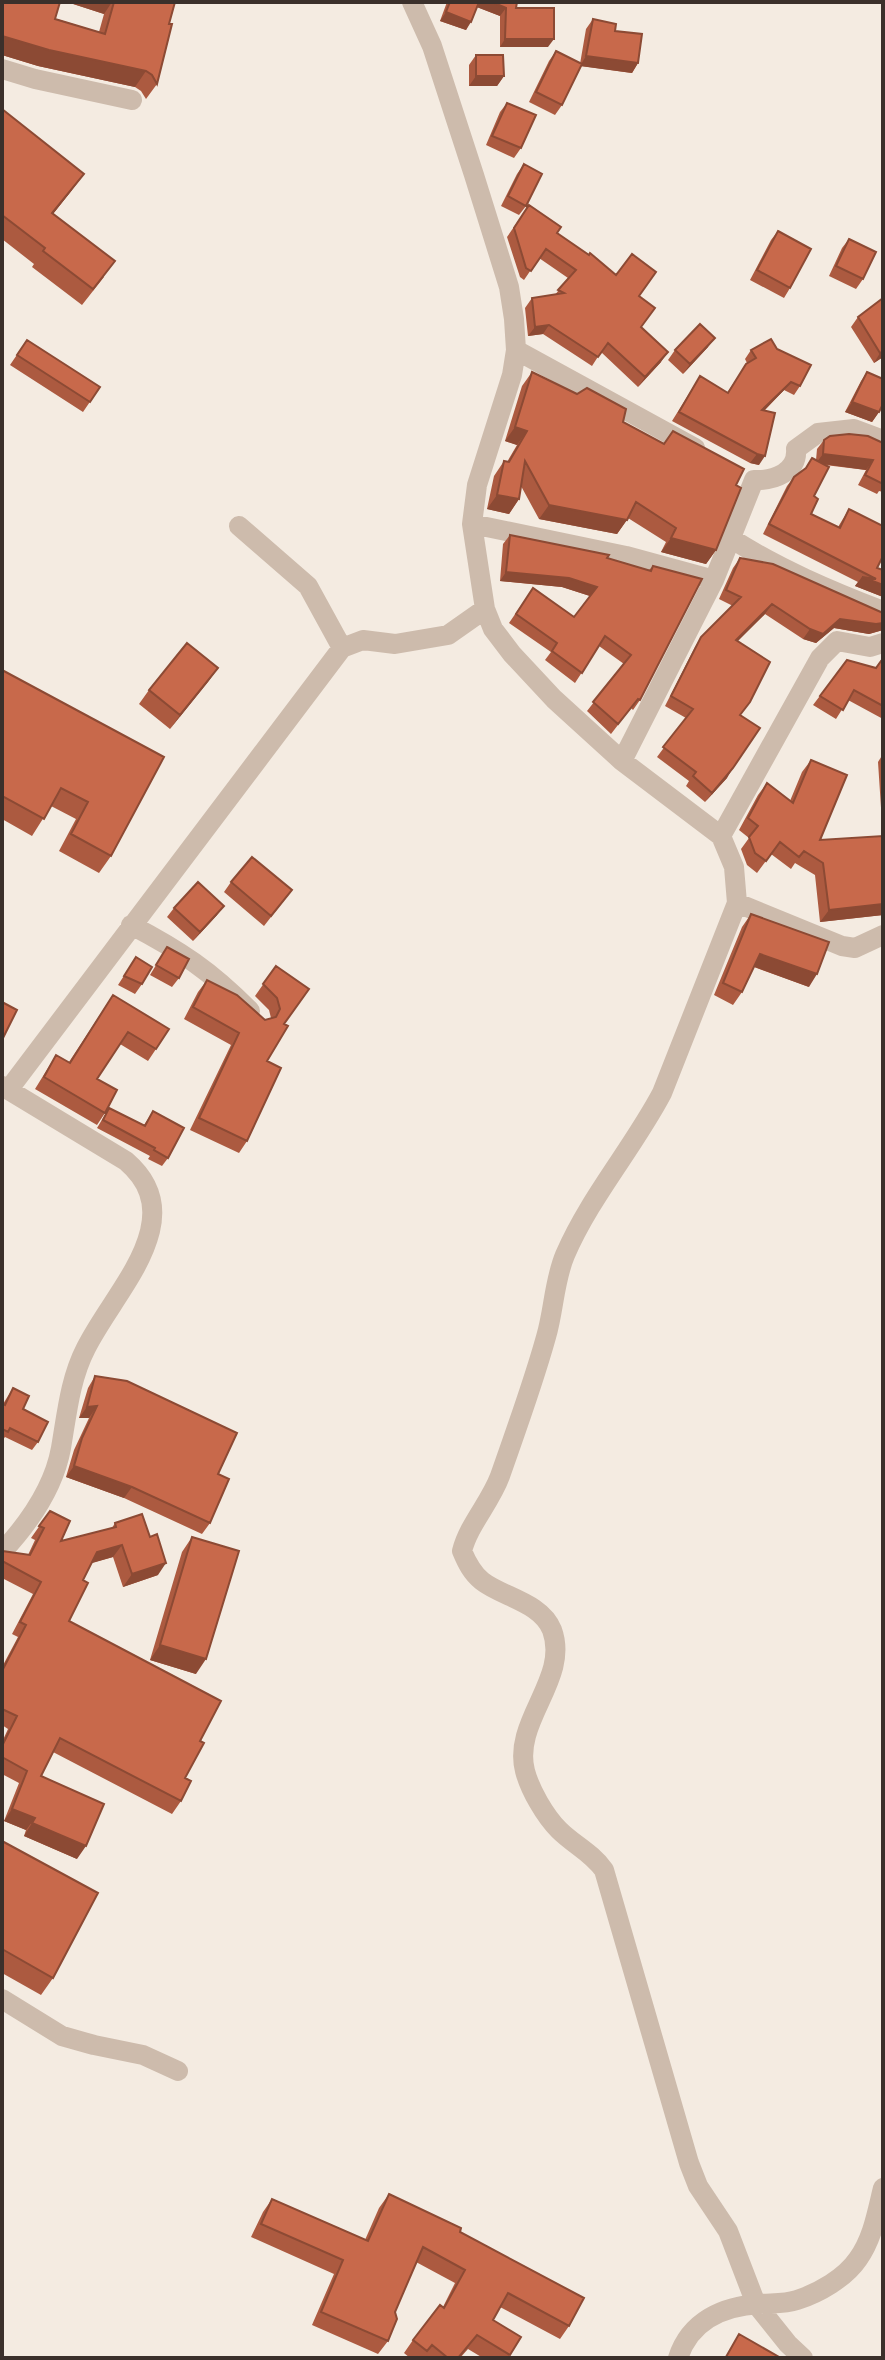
<svg xmlns="http://www.w3.org/2000/svg" width="885" height="2360" font-family="'DejaVu Sans',sans-serif">
<style>
.lines{fill:none;stroke-linecap:round;stroke-linejoin:round}
.minor{stroke:#cdbbac;stroke-width:20}
.wall{fill:#ac5a40}
.shaded-wall{fill:#8c4a34}
.building{fill:#c8694b;stroke:#8c4a34;stroke-width:2}
</style>
<rect width="100%" height="100%" fill="#f4ebe1"/>
<g class="lines">
<path class="minor" d="M 412,2 L 432,46 L 474,175 L 509,287 L 514,319 L 516,350 L 512,375 L 477,485 L 472,524 L 485,609 L 493,629 L 512,654 L 554,699 L 622,761 L 721,836 L 734,867 L 737,903 L 662,1093 C 633,1148 590,1197 565,1255 C 554,1281 554,1310 546,1337 C 533,1384 516,1430 500,1476 C 490,1503 469,1524 462,1551 C 467,1563 472,1573 482,1581 C 502,1597 541,1602 552,1630 C 570,1679 512,1721 525,1771 C 530,1790 545,1816 559,1830 C 574,1845 591,1852 604,1870 L 689,2163 L 698,2186 L 728,2231 L 756,2304 L 788,2344 L 803,2358
M 2,69 L 35,79 L 132,100
M 516,350 L 695,448
M 472,524 L 626,556 L 714,580
M 239,526 L 308,586 L 342,648
M 732,539 C 779,569 831,591 883,611
M 622,761 L 714,580 L 754,480 C 774,481 798,472 796,449 L 818,433 L 854,429 L 883,440
M 721,836 L 820,658 L 837,641 L 870,647 L 883,643
M 737,903 L 842,946 L 855,948 L 883,935
M 131,925 C 179,950 211,971 250,1011
M 2,1086 L 126,1161 C 148,1180 157,1202 150,1231 C 140,1272 105,1310 86,1348 C 70,1379 67,1413 61,1448 C 54,1487 29,1523 2,1552
M 9,1089 L 342,648 L 363,640 L 395,644 L 448,635 L 485,609
M 2,1999 L 62,2036 L 94,2045 L 143,2055 L 178,2071
M 678,2358 C 690,2321 723,2306 760,2304 C 773,2303 785,2304 797,2300 C 819,2293 845,2278 858,2259 C 873,2238 877,2212 883,2188"/>
</g>
<path class="wall" d="M 2,2 L 99,32 L 104,14 L 67,2 L 175,2 L 169,24 L 157,84 L 146,99 L 141,91 L 135,87 L 38,66 L 2,55 Z
M 447,2 L 517,2 L 516,8 L 548,47 L 500,47 L 500,16 L 477,7 L 466,30 L 440,21 Z
M 593,19 L 615,31 L 638,63 L 632,73 L 581,66 L 562,105 L 555,115 L 529,102 L 549,61 L 556,51 L 580,64 L 586,29 Z
M 476,55 L 504,76 L 497,86 L 469,86 L 469,65 Z
M 507,103 L 521,148 L 514,158 L 486,145 L 500,112 Z
M 2,109 L 72,190 L 53,214 L 104,277 L 82,305 L 32,267 L 34,264 L 2,239 Z
M 524,164 L 526,206 L 519,215 L 501,206 L 517,174 Z
M 529,205 L 557,233 L 639,296 L 642,328 L 661,362 L 638,387 L 601,352 L 592,366 L 543,334 L 528,336 L 525,308 L 532,298 L 555,295 L 568,278 L 539,258 L 524,280 L 520,277 L 507,237 Z
M 778,231 L 790,288 L 784,298 L 750,280 L 771,240 Z
M 849,239 L 863,279 L 856,289 L 829,276 L 842,248 Z
M 883,298 L 883,357 L 874,363 L 851,327 L 858,317 Z
M 27,340 L 100,387 L 83,412 L 10,365 Z
M 708,347 L 683,374 L 668,360 L 675,350 Z
M 751,350 L 800,386 L 794,395 L 784,390 L 764,411 L 759,465 L 750,463 L 672,421 L 700,376 L 727,393 L 747,363 L 745,359 Z
M 532,372 L 736,485 L 716,550 L 706,564 L 661,552 L 666,542 L 628,518 L 617,534 L 539,519 L 521,486 L 519,499 L 509,514 L 487,509 L 494,476 L 504,461 L 507,462 L 517,445 L 505,441 L 522,386 Z
M 867,372 L 879,412 L 872,422 L 845,412 L 861,381 Z
M 824,440 L 883,443 L 883,492 L 879,491 L 877,494 L 858,485 L 866,470 L 825,465 L 814,496 L 811,514 L 838,527 L 849,509 L 877,568 L 883,570 L 883,597 L 855,586 L 858,582 L 763,534 L 787,486 L 794,477 L 816,460 L 817,449 Z
M 510,535 L 607,558 L 649,570 L 653,566 L 640,700 L 633,710 L 631,708 L 611,734 L 587,711 L 624,664 L 599,646 L 575,683 L 545,660 L 551,652 L 509,623 L 533,588 L 574,617 L 590,596 L 562,587 L 500,581 L 503,544 Z
M 740,558 L 883,613 L 883,630 L 869,634 L 834,628 L 816,643 L 803,639 L 765,614 L 737,641 L 740,715 L 727,778 L 705,802 L 686,786 L 689,781 L 657,757 L 686,718 L 665,706 L 695,647 L 701,637 L 733,606 L 719,599 L 733,568 Z
M 847,660 L 875,668 L 881,661 L 883,662 L 883,719 L 848,700 L 836,719 L 813,705 Z
M 218,668 L 170,729 L 139,704 L 149,690 Z
M 2,670 L 164,757 L 111,856 L 99,873 L 59,851 L 76,819 L 51,806 L 32,836 L 2,819 Z
M 883,754 L 883,823 L 882,823 L 878,762 Z
M 811,760 L 820,840 L 883,836 L 883,915 L 820,922 L 815,875 L 795,863 L 791,869 L 771,854 L 757,873 L 747,865 L 741,849 L 749,838 L 739,830 L 758,795 L 767,783 L 790,801 L 802,772 Z
M 231,882 L 292,890 L 264,926 L 224,892 Z
M 174,908 L 217,915 L 193,941 L 167,917 Z
M 751,914 L 809,987 L 754,967 L 742,992 L 733,1005 L 714,995 L 742,927 Z
M 167,947 L 179,978 L 172,987 L 150,975 Z
M 136,957 L 142,984 L 135,994 L 118,985 Z
M 276,966 L 284,1024 L 267,1061 L 247,1141 L 239,1153 L 190,1130 L 231,1045 L 184,1019 L 198,992 L 207,980 L 265,1020 L 271,1018 L 269,1010 L 255,996 Z
M 113,995 L 156,1049 L 148,1061 L 120,1044 L 97,1079 L 105,1113 L 97,1125 L 35,1089 L 56,1055 L 69,1062 Z
M 109,1108 L 144,1125 L 153,1111 L 168,1158 L 162,1166 L 148,1159 L 150,1156 L 97,1128 Z
M 95,1376 L 218,1474 L 210,1523 L 202,1534 L 124,1498 L 66,1477 L 74,1450 L 89,1418 L 79,1418 L 88,1388 Z
M 13,1388 L 38,1442 L 32,1450 L 5,1437 L 2,1441 L 2,1403 L 3,1404 Z
M 50,1511 L 61,1541 L 112,1528 L 115,1523 L 158,1575 L 123,1587 L 113,1557 L 91,1563 L 83,1580 L 69,1621 L 200,1741 L 185,1778 L 181,1801 L 172,1814 L 53,1752 L 41,1776 L 77,1859 L 24,1836 L 26,1830 L 4,1821 L 19,1783 L 2,1774 L 2,1742 L 8,1729 L 2,1725 L 2,1667 L 18,1637 L 12,1634 L 33,1594 L 2,1578 L 2,1551 L 28,1555 L 35,1540 L 31,1538 Z
M 192,1537 L 196,1674 L 150,1660 L 182,1552 Z
M 2,1841 L 53,1978 L 41,1995 L 2,1973 Z
M 389,2194 L 460,2232 L 569,2326 L 560,2339 L 500,2307 L 493,2320 L 521,2337 L 508,2358 L 483,2358 L 468,2349 L 460,2358 L 410,2358 L 404,2353 L 413,2340 L 443,2307 L 455,2283 L 416,2262 L 395,2312 L 388,2341 L 378,2354 L 312,2325 L 334,2274 L 251,2237 L 263,2212 L 272,2199 L 365,2240 L 379,2208 Z"/>
<path class="shaded-wall" d="M 67,2 L 112,2 L 104,14 Z
M 477,2 L 492,2 L 506,8 L 500,16 L 474,6 Z
M 446,12 L 471,22 L 466,30 L 440,21 Z
M 2,36 L 146,71 L 135,87 L 38,66 L 2,55 Z
M 505,39 L 554,39 L 548,47 L 500,47 Z
M 586,56 L 638,63 L 632,73 L 580,66 Z
M 476,76 L 504,76 L 497,86 L 469,86 Z
M 84,174 L 72,190 L 41,229 L 52,213 Z
M 549,325 L 543,334 L 528,336 L 535,327 Z
M 715,338 L 708,347 L 683,374 L 690,364 Z
M 668,352 L 661,362 L 638,387 L 645,377 Z
M 883,352 L 883,357 L 874,363 L 880,353 Z
M 791,382 L 784,390 L 756,419 L 762,410 Z
M 852,402 L 879,412 L 872,422 L 845,412 Z
M 515,427 L 527,431 L 517,445 L 505,441 Z
M 757,454 L 765,456 L 759,465 L 750,463 Z
M 823,454 L 873,460 L 866,470 L 816,463 Z
M 497,495 L 519,499 L 509,514 L 487,509 Z
M 549,505 L 627,520 L 617,534 L 539,519 Z
M 671,538 L 716,550 L 706,564 L 661,552 Z
M 506,572 L 569,578 L 597,587 L 590,596 L 562,587 L 500,581 Z
M 862,577 L 883,585 L 883,597 L 855,586 Z
M 772,604 L 765,614 L 729,650 L 736,640 Z
M 840,619 L 883,623 L 883,630 L 869,634 L 834,628 L 816,643 L 803,639 L 810,629 Z
M 218,668 L 208,682 L 170,729 L 180,715 Z
M 733,768 L 727,778 L 705,802 L 712,793 Z
M 883,904 L 883,915 L 820,922 L 829,910 Z
M 224,906 L 217,915 L 193,941 L 200,932 Z
M 760,954 L 817,974 L 809,987 L 752,966 Z
M 97,1406 L 89,1418 L 79,1418 L 87,1407 Z
M 74,1466 L 132,1487 L 124,1498 L 66,1477 Z
M 122,1545 L 113,1557 L 89,1564 L 97,1552 Z
M 166,1563 L 158,1575 L 123,1587 L 132,1574 Z
M 160,1645 L 206,1659 L 196,1674 L 150,1660 Z
M 12,1809 L 35,1818 L 26,1830 L 4,1821 Z
M 32,1823 L 86,1846 L 77,1859 L 24,1836 Z"/>
<path class="building" d="M 2,2 L 60,2 L 55,19 L 105,34 L 114,2 L 175,2 L 169,24 L 172,24 L 157,84 L 152,75 L 146,71 L 49,50 L 2,36 Z
M 450,2 L 479,2 L 471,22 L 446,12 Z
M 492,2 L 517,2 L 516,8 L 554,8 L 554,39 L 505,39 L 506,8 Z
M 593,19 L 616,24 L 615,31 L 642,34 L 638,63 L 586,56 Z
M 556,51 L 582,64 L 562,105 L 536,92 Z
M 476,55 L 503,55 L 504,76 L 476,76 Z
M 507,103 L 536,115 L 521,148 L 492,136 Z
M 2,109 L 84,174 L 52,213 L 115,261 L 93,289 L 43,251 L 45,248 L 2,215 Z
M 524,164 L 542,174 L 526,206 L 508,196 Z
M 529,205 L 561,227 L 557,233 L 589,255 L 590,253 L 616,275 L 632,254 L 656,272 L 639,296 L 655,308 L 641,327 L 668,352 L 645,377 L 608,343 L 598,357 L 549,325 L 535,327 L 532,298 L 564,293 L 558,290 L 576,270 L 546,249 L 531,271 L 526,268 L 514,228 Z
M 778,231 L 811,249 L 790,288 L 757,270 Z
M 849,239 L 876,252 L 863,279 L 836,266 Z
M 883,298 L 883,352 L 880,353 L 858,317 Z
M 700,324 L 715,338 L 690,364 L 675,350 Z
M 771,339 L 777,349 L 811,365 L 800,386 L 791,382 L 762,410 L 775,413 L 765,456 L 757,454 L 679,412 L 700,376 L 728,393 L 746,364 L 756,358 L 751,350 Z
M 27,340 L 100,387 L 90,402 L 17,355 Z
M 532,372 L 577,394 L 587,388 L 626,409 L 623,422 L 664,444 L 673,431 L 744,469 L 736,485 L 741,488 L 716,550 L 671,538 L 676,528 L 636,502 L 627,520 L 549,505 L 525,461 L 519,499 L 497,495 L 504,461 L 509,462 L 527,431 L 515,427 Z
M 867,372 L 883,379 L 883,404 L 879,412 L 852,402 Z
M 849,434 L 868,436 L 883,443 L 883,484 L 865,475 L 873,460 L 823,454 L 824,440 L 830,436 Z
M 812,458 L 829,467 L 814,496 L 818,499 L 811,514 L 840,528 L 849,509 L 883,526 L 883,556 L 877,568 L 883,570 L 883,585 L 862,577 L 876,579 L 769,524 L 794,477 L 806,468 Z
M 510,535 L 609,555 L 607,558 L 651,571 L 653,566 L 702,579 L 640,700 L 638,699 L 618,724 L 593,702 L 631,655 L 605,636 L 582,673 L 552,651 L 557,643 L 516,614 L 533,588 L 574,617 L 597,587 L 569,578 L 506,572 Z
M 740,558 L 773,564 L 883,613 L 883,623 L 876,624 L 840,619 L 823,634 L 810,629 L 772,604 L 736,640 L 770,662 L 750,702 L 740,715 L 760,728 L 733,768 L 712,793 L 693,776 L 696,772 L 663,747 L 693,709 L 671,696 L 701,637 L 741,597 L 726,590 Z
M 187,643 L 218,668 L 180,715 L 149,690 Z
M 847,660 L 876,668 L 881,661 L 883,662 L 883,706 L 854,690 L 843,710 L 820,696 Z
M 2,670 L 164,757 L 111,856 L 71,834 L 88,802 L 61,788 L 44,819 L 2,796 Z
M 811,760 L 847,775 L 820,840 L 883,836 L 883,904 L 829,910 L 823,863 L 804,851 L 799,857 L 780,842 L 766,861 L 755,853 L 749,837 L 758,826 L 748,818 L 767,783 L 793,803 Z
M 252,857 L 292,890 L 271,916 L 231,882 Z
M 198,882 L 224,906 L 200,932 L 174,908 Z
M 751,914 L 829,942 L 817,974 L 760,954 L 742,992 L 723,983 Z
M 167,947 L 189,959 L 179,978 L 156,965 Z
M 136,957 L 152,967 L 142,984 L 124,976 Z
M 276,966 L 309,989 L 284,1024 L 288,1026 L 267,1061 L 281,1068 L 247,1141 L 199,1118 L 239,1033 L 193,1007 L 207,980 L 237,995 L 265,1020 L 276,1017 L 280,1009 L 277,998 L 263,984 Z
M 113,995 L 169,1029 L 156,1049 L 128,1032 L 97,1079 L 117,1090 L 105,1113 L 44,1077 L 56,1055 L 70,1063 Z
M 2,1002 L 17,1010 L 2,1040 Z
M 109,1108 L 145,1126 L 153,1111 L 184,1128 L 168,1158 L 154,1150 L 155,1148 L 103,1120 Z
M 95,1376 L 127,1381 L 237,1433 L 218,1474 L 229,1479 L 210,1523 L 132,1487 L 74,1466 L 82,1438 L 97,1406 L 87,1407 Z
M 13,1388 L 29,1396 L 23,1409 L 48,1422 L 38,1442 L 10,1428 L 8,1432 L 2,1429 L 2,1403 L 5,1405 Z
M 50,1511 L 70,1521 L 61,1541 L 116,1527 L 115,1523 L 142,1514 L 150,1537 L 157,1534 L 166,1563 L 132,1574 L 122,1545 L 97,1552 L 83,1580 L 88,1583 L 69,1621 L 221,1701 L 200,1741 L 204,1743 L 185,1778 L 191,1781 L 181,1801 L 60,1738 L 41,1776 L 104,1804 L 86,1846 L 32,1823 L 35,1818 L 12,1809 L 27,1771 L 2,1757 L 2,1746 L 17,1716 L 2,1709 L 2,1671 L 26,1625 L 20,1622 L 41,1582 L 2,1561 L 2,1551 L 30,1555 L 44,1528 L 39,1526 Z
M 192,1537 L 239,1551 L 206,1659 L 160,1645 Z
M 2,1841 L 98,1893 L 53,1978 L 2,1949 Z
M 389,2194 L 461,2228 L 460,2232 L 584,2298 L 569,2326 L 508,2293 L 493,2320 L 521,2337 L 510,2355 L 477,2335 L 458,2358 L 448,2358 L 432,2345 L 427,2351 L 413,2340 L 440,2305 L 444,2308 L 465,2270 L 423,2247 L 395,2312 L 397,2319 L 388,2341 L 321,2312 L 343,2260 L 261,2224 L 272,2199 L 368,2241 Z
M 739,2334 L 779,2357 L 778,2358 L 729,2358 L 726,2357 Z"/>
<rect width="885" height="2360" fill="none" stroke="#3b302b" stroke-width="8"/>
</svg>
